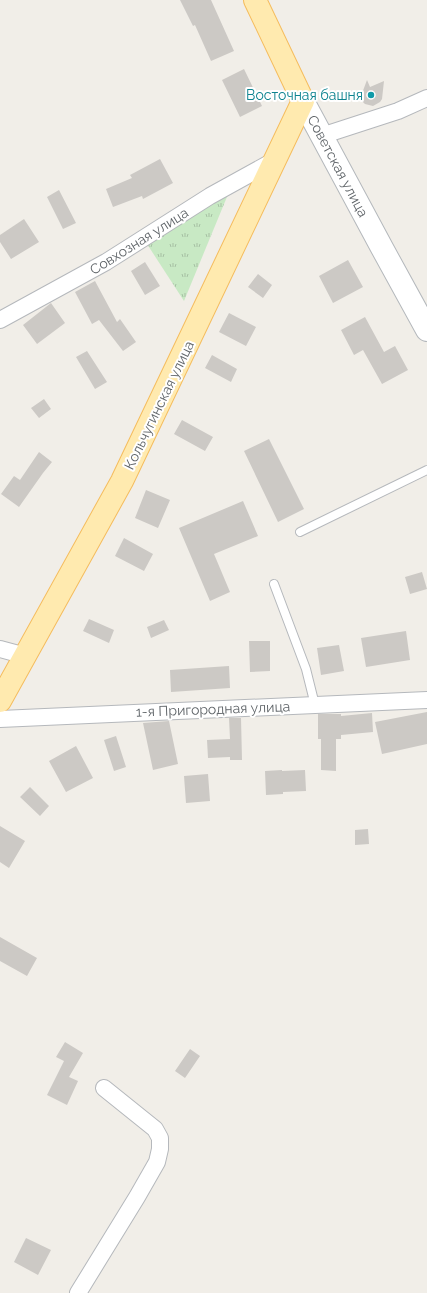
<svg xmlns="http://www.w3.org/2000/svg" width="427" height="1293" font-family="Raleway,sans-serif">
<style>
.grass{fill:url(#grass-tufts)}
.building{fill:#ccc9c5}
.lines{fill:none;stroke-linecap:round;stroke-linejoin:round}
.lane-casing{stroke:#b5b8bc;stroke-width:10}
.street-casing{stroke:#b5b8bc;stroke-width:18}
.secondary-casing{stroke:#b4b8bc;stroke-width:24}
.primary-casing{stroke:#f5bc5d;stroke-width:24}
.lane{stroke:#fff;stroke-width:8}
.street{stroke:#fff;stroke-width:16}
.secondary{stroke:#fff;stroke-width:22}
.primary{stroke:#ffeaaf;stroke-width:22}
.culture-dot{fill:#0f9aa8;stroke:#fff;stroke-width:1.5}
.labels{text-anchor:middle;stroke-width:4;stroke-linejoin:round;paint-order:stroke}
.culture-label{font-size:14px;fill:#0d838f;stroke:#fff;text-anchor:end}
.street-label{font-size:14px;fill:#5f6468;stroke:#fff}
</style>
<defs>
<pattern id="grass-tufts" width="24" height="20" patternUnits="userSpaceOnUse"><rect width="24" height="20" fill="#c8e9c4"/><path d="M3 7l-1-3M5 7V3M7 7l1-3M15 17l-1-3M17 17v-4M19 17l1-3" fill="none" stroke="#a6c0a3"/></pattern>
</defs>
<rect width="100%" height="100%" fill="#f1eee8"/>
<path class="grass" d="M 229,192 L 184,301 L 147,244 Z"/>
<path class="building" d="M 180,0 L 211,0 L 234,51 L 211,61 L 195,25 L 193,26 Z
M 244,69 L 262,106 L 240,117 L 222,80 Z
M 367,80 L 370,87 L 384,81 L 382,99 L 380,102 L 373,106 L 365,104 L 362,101 L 361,96 Z
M 160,159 L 173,183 L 143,199 L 142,196 L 113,207 L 106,189 L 132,178 L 130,175 Z
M 59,190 L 76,223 L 63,229 L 47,197 Z
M 24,219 L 39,242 L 11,259 L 0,242 L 0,235 Z
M 348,260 L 363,287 L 333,303 L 319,276 Z
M 145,262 L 160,286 L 145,295 L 131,271 Z
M 258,274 L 272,285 L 263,298 L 248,287 Z
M 95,281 L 117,322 L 120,319 L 136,342 L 123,351 L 99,320 L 92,324 L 75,292 Z
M 51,303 L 65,323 L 37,344 L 23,325 Z
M 229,313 L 256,327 L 246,346 L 219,332 Z
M 365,317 L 384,352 L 395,346 L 408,370 L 382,384 L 363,350 L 354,355 L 341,330 Z
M 87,351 L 107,382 L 95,389 L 76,357 Z
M 212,355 L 237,369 L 231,382 L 205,368 Z
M 44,399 L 51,409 L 39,418 L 31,408 Z
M 182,420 L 213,437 L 205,451 L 174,434 Z
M 269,439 L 304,509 L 278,522 L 244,451 Z
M 39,452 L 52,462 L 43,473 L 19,507 L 1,494 L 14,476 L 20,480 Z
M 146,490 L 170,500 L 158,528 L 135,518 Z
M 243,501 L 258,536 L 214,554 L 230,592 L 210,601 L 179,528 Z
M 124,538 L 153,554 L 144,571 L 115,556 Z
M 422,572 L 427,589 L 410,594 L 405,577 Z
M 89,619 L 114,630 L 109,643 L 83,631 Z
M 164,620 L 169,630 L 151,638 L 147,627 Z
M 406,631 L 410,660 L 366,667 L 361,638 Z
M 249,641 L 270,641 L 270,671 L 250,672 Z
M 339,645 L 344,671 L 321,675 L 317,648 Z
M 229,666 L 230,688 L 171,692 L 170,670 Z
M 427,712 L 427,744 L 382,754 L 375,722 Z
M 372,713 L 373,732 L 341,735 L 341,739 L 336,739 L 336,771 L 321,770 L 321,739 L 318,739 L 318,714 L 341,714 L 341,716 Z
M 229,718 L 241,718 L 242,760 L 230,760 L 230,757 L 208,758 L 207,740 L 230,739 Z
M 169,721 L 178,764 L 153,770 L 143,723 Z
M 116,736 L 126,767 L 114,771 L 104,740 Z
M 76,746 L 93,778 L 66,792 L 49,761 Z
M 282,770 L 282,771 L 305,770 L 306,791 L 283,792 L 283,794 L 266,795 L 265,771 Z
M 208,774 L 210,801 L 186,803 L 184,776 Z
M 30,787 L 49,806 L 40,816 L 20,797 Z
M 0,826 L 25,841 L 9,868 L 0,862 Z
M 368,829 L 369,844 L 355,845 L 355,830 Z
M 0,937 L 37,958 L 27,976 L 0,961 Z
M 65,1042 L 83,1053 L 69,1077 L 78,1081 L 67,1105 L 47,1095 L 64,1061 L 56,1057 Z
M 190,1049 L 200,1056 L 185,1078 L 175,1071 Z
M 26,1238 L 51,1250 L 38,1275 L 14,1262 Z"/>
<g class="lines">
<g class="lane-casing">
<path id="lane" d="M 300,532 L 427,470
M 274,584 L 306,669 L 315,705"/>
</g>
<g class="street-casing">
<path id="street" d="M 321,136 L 398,111 L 427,98
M 0,320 L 106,262 L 210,196 L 277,159
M 0,649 L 26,656
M 0,719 L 427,700
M 78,1293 L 137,1197 L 157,1162 L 160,1149 L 160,1138 L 155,1129 L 104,1088"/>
</g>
<g class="secondary-casing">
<path id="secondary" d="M 303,101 L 382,248 L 427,330"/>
</g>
<g class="primary-casing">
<path id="primary" d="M 0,701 L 122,481 L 303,101 L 255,0"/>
</g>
<use href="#lane" class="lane"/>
<use href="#street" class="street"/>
<use href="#secondary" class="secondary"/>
<use href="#primary" class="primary"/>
</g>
<circle class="culture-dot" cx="371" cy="95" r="4"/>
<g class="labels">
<g class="culture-label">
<text x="363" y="100">Восточная башня</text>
</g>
<g class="street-label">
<text transform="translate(338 166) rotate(62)" y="5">Советская улица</text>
<text transform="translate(139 241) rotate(-32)" y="5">Совхозная улица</text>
<text transform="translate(159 405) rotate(-64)" y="5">Кольчугинская улица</text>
<text transform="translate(213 709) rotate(-2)" y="5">1-я Пригородная улица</text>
</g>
</g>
</svg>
